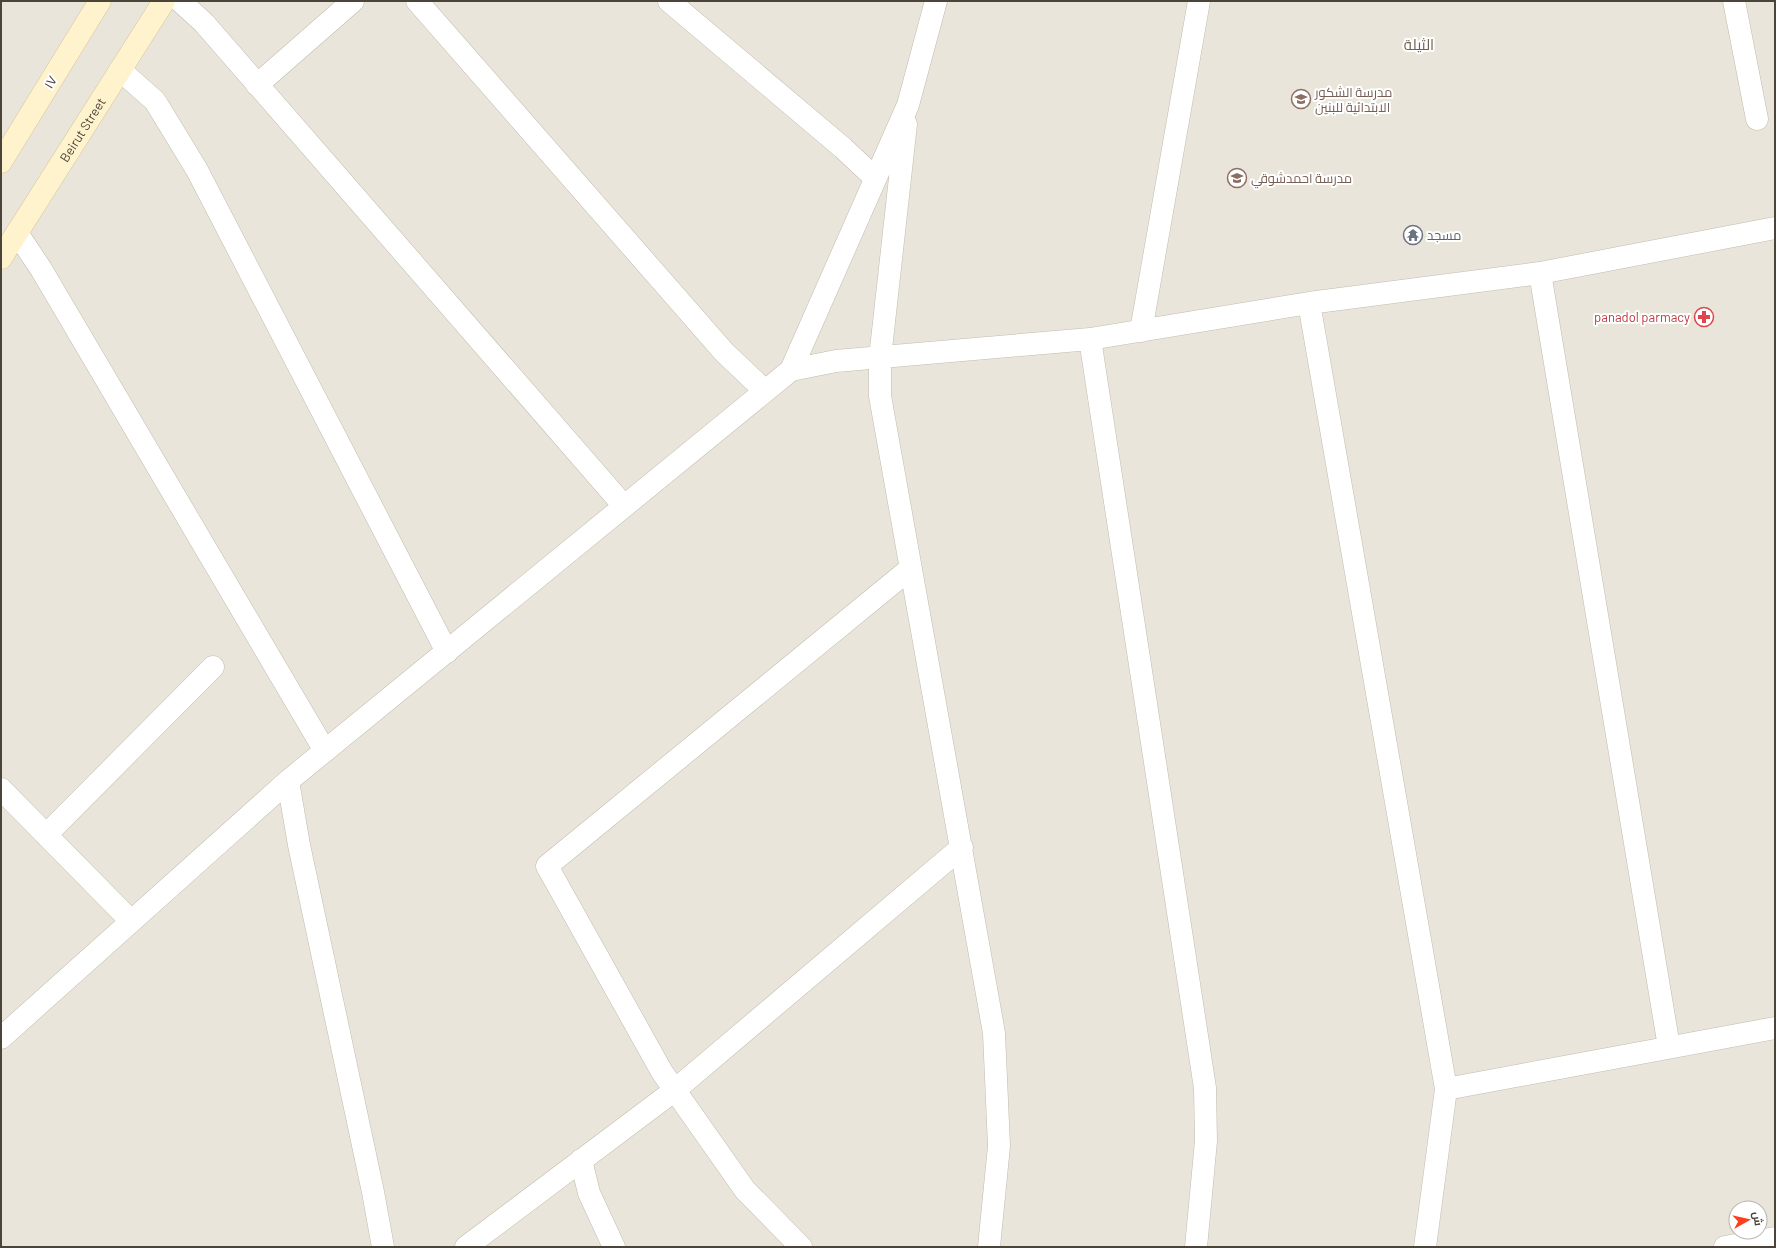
<svg xmlns="http://www.w3.org/2000/svg" width="1776" height="1248" font-family="Barlow,Cairo,sans-serif">
<style>
.residential{fill:#eae5da;fill-rule:evenodd}
.lines{fill:none;stroke-linecap:round;stroke-linejoin:round}
.street-casing{stroke:#c2bbae;stroke-width:23}
.secondary-casing{stroke:#d6c79b;stroke-width:23}
.street{stroke:#fff;stroke-width:22}
.secondary{stroke:#fff3cd;stroke-width:22}
.labels{text-anchor:middle;stroke-width:4;stroke-linejoin:round;paint-order:stroke}
.street-label{font-size:13px;fill:#4b4439;stroke:#fff}
.education-label{font-size:13px;fill:#785e54;stroke:#fff;text-anchor:start}
.worship-label{font-size:13px;fill:#5b616d;stroke:#fff;text-anchor:start}
.health-label{font-size:13px;fill:#be3a42;stroke:#fff;text-anchor:end}
.quarter-label{font-size:15px;fill:#6e6250;stroke:#fff}
</style>
<rect width="100%" height="100%" fill="#f6f3ec"/>
<path class="residential" d="M 1,1 L 1775,1 L 1775,1247 L 1,1247 ZM 1736,1208 L 1760,1208 L 1760,1232 L 1736,1232 Z"/>
<g class="lines">
<g class="street-casing">
<path id="street" d="M 180,1 L 204,23 L 624,506
M 417,1 L 724,352 L 765,391
M 669,1 L 843,148 L 875,178
M 1734,1 L 1757,119
M 120,70 L 155,101 L 197,170 L 447,652
M 257,85 L 353,1
M 906,124 L 880,358 L 880,396 L 994,1033 L 999,1146 L 989,1247
M 17,233 L 41,269 L 325,751
M 1540,273 L 1669,1047
M 1309,303 L 1446,1089 L 1425,1247
M 1141,331 L 1199,1
M 1090,339 L 1205,1088 L 1206,1141 L 1196,1247
M 791,370 L 836,361 L 1090,339 L 1309,303 L 1540,273 L 1775,228
M 288,781 L 299,845 L 373,1192 L 383,1247
M 1,789 L 131,921
M 46,835 L 213,667
M 1,1038 L 288,781 L 791,370 L 908,105 L 936,1
M 1446,1089 L 1775,1028
M 581,1160 L 589,1193 L 614,1247
M 466,1247 L 675,1090 L 962,847
M 801,1247 L 745,1190 L 662,1072 L 547,866 L 911,568
M 1725,1247 L 1775,1238"/>
</g>
<g class="secondary-casing">
<g id="secondary">
<path d="M 1,162 L 100,1"/>
<path id="s1" d="M 1,258 L 164,1"/>
</g>
</g>
<use href="#street" class="street"/>
<use href="#secondary" class="secondary"/>
</g>
<defs>
<g id="school-ring" transform="scale(1)"><circle r="9.5" fill="#fff" stroke="#8d6e63" stroke-width="1.5"/><path d="M0-5L7-2L0 1L-7-2ZM-4 1L0 2.5L4 1V4Q0 6-4 4Z" fill="#8d6e63"/></g>
<g id="temple-ring" transform="scale(1)"><circle r="9.5" fill="#fff" stroke="#6b7280" stroke-width="1.5"/><path d="M0-6L5-2H3V0L6.5 2.5H4V6H1.5V3h-3V6H-4V2.5H-6.5L-3 0V-2H-5Z" fill="#6b7280"/></g>
<g id="pharmacy-ring" transform="scale(1)"><circle r="9.5" fill="#fff" stroke="#e0444e" stroke-width="1.5"/><path d="M-2-6h4v4h4v4h-4v4h-4v-4h-4v-4h4Z" fill="#e0444e"/></g>
</defs>
<g fill-rule="evenodd">
<use href="#school-ring" x="1301" y="99"/>
<use href="#school-ring" x="1237" y="178"/>
<use href="#temple-ring" x="1413" y="235"/>
<use href="#pharmacy-ring" x="1704" y="317"/>
</g>
<g class="labels">
<g class="street-label">
<text transform="translate(50 82) rotate(-59)" y="5">١٧</text>
<text dy="5" stroke="none"><textPath href="#s1" startOffset="152">Beirut Street</textPath></text>
</g>
<g class="education-label">
<text x="1315" y="97">مدرسة الشكور<tspan x="1315" dy="15">الابتدائية للبنين</tspan></text>
<text x="1251" y="183">مدرسة احمدشوقي</text>
</g>
<g class="worship-label">
<text x="1427" y="240">مسجد</text>
</g>
<g class="health-label">
<text x="1690" y="322">panadol parmacy</text>
</g>
<g class="quarter-label">
<text x="1419" y="50">الثيلة</text>
</g>
</g>
<rect width="1776" height="1248" fill="none" stroke="#4b4439" stroke-width="4"/>
<g transform="translate(1748 1220) rotate(82)"><circle r="19" fill="#ffffff" stroke="#b7b4b0"/>
<path d="M0-3L7 15L0 10L-7 15Z" fill="#fc3f1d"/>
<text y="-6" font-size="11" font-weight="bold" text-anchor="middle" fill="#4b4439">ش</text>
</g>
</svg>
